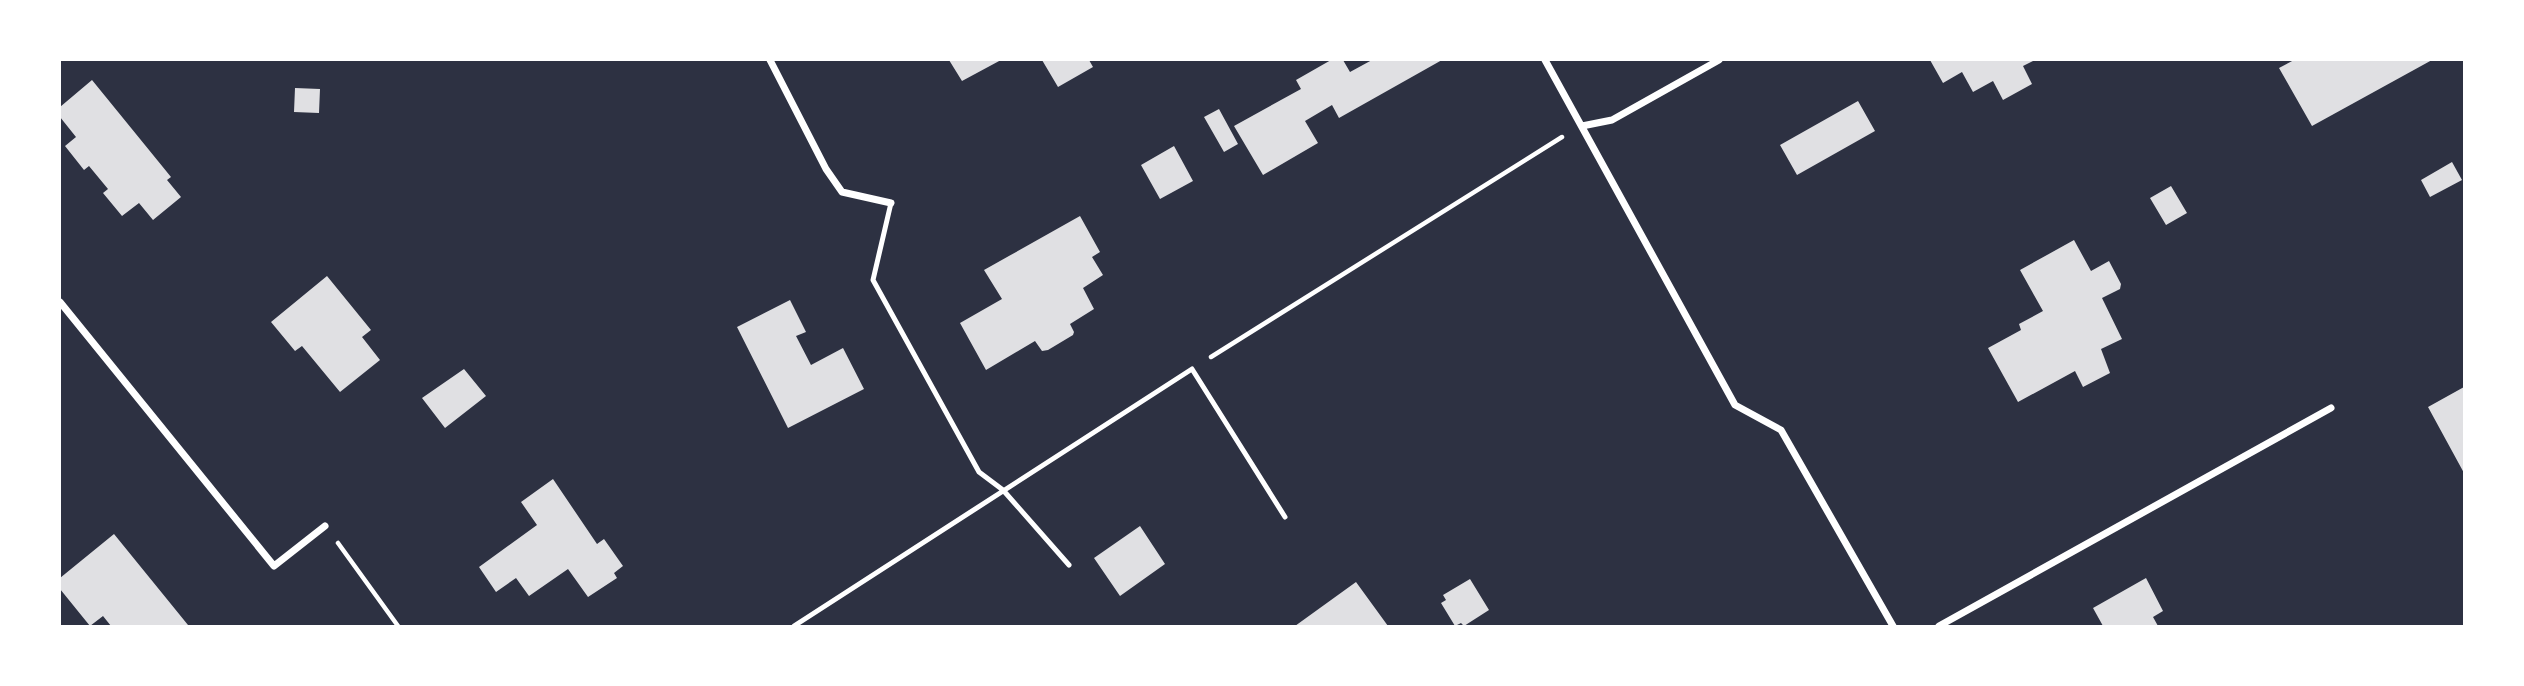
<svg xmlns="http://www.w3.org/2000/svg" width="2524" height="686" font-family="'Titillium Web',sans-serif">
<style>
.building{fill:#e0e0e3}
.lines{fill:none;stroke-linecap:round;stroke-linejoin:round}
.path{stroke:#fff;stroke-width:4.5}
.service{stroke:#fff;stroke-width:5}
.minor{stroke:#fff;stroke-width:7}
</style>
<rect width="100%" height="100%" fill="#2d3142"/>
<path class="building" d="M 949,60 L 1001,60 L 962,81 Z
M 1042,60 L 1089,60 L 1093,67 L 1058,87 Z
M 1331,60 L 1343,60 L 1350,72 L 1372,60 L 1442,60 L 1339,118 L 1332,105 L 1305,121 L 1318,143 L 1263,175 L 1234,126 L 1301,89 L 1296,80 Z
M 1930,60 L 2035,60 L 2023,66 L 2032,84 L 2003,100 L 1993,81 L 1973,92 L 1962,72 L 1943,83 Z
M 2294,60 L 2432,60 L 2312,126 L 2279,68 Z
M 92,80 L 171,177 L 167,180 L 181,197 L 153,220 L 139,203 L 122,216 L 103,193 L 108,189 L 89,166 L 84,170 L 65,146 L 76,137 L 60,117 L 60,107 Z
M 295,88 L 320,89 L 319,113 L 294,112 Z
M 1858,101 L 1875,131 L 1797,175 L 1780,145 Z
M 1219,109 L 1238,144 L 1224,152 L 1204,117 Z
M 1174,146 L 1193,181 L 1160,199 L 1141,165 Z
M 2452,162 L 2462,180 L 2430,197 L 2421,180 Z
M 2171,186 L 2187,213 L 2166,225 L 2150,198 Z
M 1080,216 L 1100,252 L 1092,257 L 1103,275 L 1083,288 L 1094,309 L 1070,324 L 1074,332 L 1073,335 L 1048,350 L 1042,351 L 1035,341 L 986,370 L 960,323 L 1002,299 L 984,270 Z
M 2074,240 L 2091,271 L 2109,261 L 2121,284 L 2120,289 L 2102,298 L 2122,339 L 2101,349 L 2110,373 L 2083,387 L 2075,371 L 2018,402 L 1988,348 L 2021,330 L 2019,324 L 2043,311 L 2020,270 Z
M 327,276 L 371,330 L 362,337 L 380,360 L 340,392 L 302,346 L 295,351 L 271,322 Z
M 790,300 L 806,332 L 796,336 L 811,365 L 843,348 L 864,389 L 788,428 L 737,327 Z
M 464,369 L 486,396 L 445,428 L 422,398 Z
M 2464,387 L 2464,473 L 2428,407 Z
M 553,479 L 597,544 L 604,539 L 623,566 L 614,573 L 617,578 L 588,597 L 568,569 L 529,596 L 516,578 L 496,592 L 479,567 L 537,525 L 521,502 Z
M 1140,526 L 1165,564 L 1120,596 L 1094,558 Z
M 114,534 L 188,625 L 186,626 L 111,626 L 103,616 L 90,626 L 60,589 L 60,578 Z
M 2146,578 L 2163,611 L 2153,617 L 2158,626 L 2103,626 L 2093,608 Z
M 1470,579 L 1489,610 L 1464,626 L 1461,623 L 1455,626 L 1441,603 L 1446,600 L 1443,595 Z
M 1356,582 L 1388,626 L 1295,626 Z"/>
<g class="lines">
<path class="path" d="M 1211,357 L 1562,137
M 338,543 L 398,626"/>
<path class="service" d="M 891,203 L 873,280 L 979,472 L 1003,490 L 1069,565
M 794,626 L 1192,369 L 1285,517"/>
<path class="minor" d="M 770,60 L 826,169 L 842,192 L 891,203
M 1545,60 L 1735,405 L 1781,430 L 1893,626
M 1582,126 L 1612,120 L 1719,60
M 60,302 L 274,566 L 325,526
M 1939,626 L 2331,408"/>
</g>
<rect width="2524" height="686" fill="none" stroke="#ffffff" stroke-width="122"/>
</svg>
